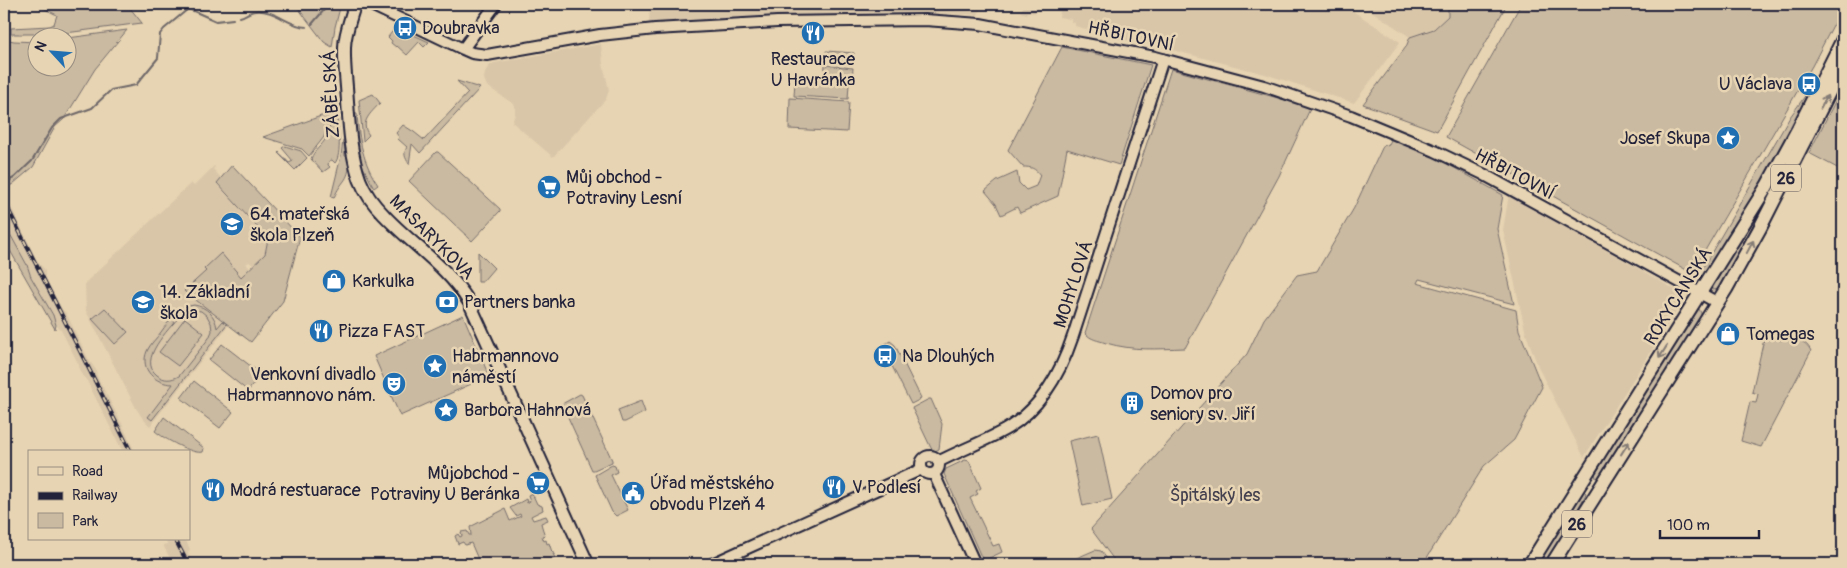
<svg xmlns="http://www.w3.org/2000/svg" width="1847" height="568" font-family="Pangolin,sans-serif">
<style>
.built{fill:#d9c6a9}
.green{fill:#cabaa1;stroke:#766e6e;fill-rule:evenodd}
.lines{fill:none;stroke-linecap:round;stroke-linejoin:round}
.stream{stroke:#6e6769;stroke-width:2}
.tertiary-casing{stroke:#22223b;stroke-width:14}
.secondary-casing{stroke:#22223b;stroke-width:15}
.primary-casing{stroke:#22223b;stroke-width:16}
.tertiary{stroke:#e7d4b2;stroke-width:10}
.secondary{stroke:#e7d4b2;stroke-width:11}
.primary{stroke:#e7d4b2;stroke-width:12}
.rail-casing{stroke:#22223b;stroke-width:4}
.rail{stroke:#e7d4b2;stroke-width:2;stroke-dasharray:5.5;stroke-linecap:butt}
.oneway{stroke:#847b76}
.labels{text-anchor:middle;stroke-width:5;stroke-linejoin:round;paint-order:stroke}
.shield{fill:#e7d4b2;stroke:#5d575f;stroke-width:1}
.shield-label{font-size:16px;font-weight:bold;fill:#22223b}
.poi-label{font-size:18px;fill:#22223b;stroke:#e7d4b2;text-anchor:start}
.street-label{font-size:18px;fill:#22223b;stroke:#e7d4b2}
.park-label{font-size:18px;fill:#44404f;stroke:#e7d4b2}
</style>
<rect width="100%" height="100%" fill="#e7d4b2"/>
<filter id="ink" filterUnits="userSpaceOnUse"><feTurbulence type="fractalNoise" baseFrequency=".02" numOctaves="2"/><feDisplacementMap in="SourceGraphic" scale="10" xChannelSelector="R" yChannelSelector="G"/><feConvolveMatrix kernelMatrix="1 2 1 2 8 2 1 2 1" color-interpolation-filters="sRGB"/></filter>
<g filter="url(#ink)">
<path class="built" d="M 650,4 L 983,4 L 978,15 L 941,13 L 774,16 L 649,23 Z
M 1025,4 L 1342,4 L 1400,42 L 1354,103 L 1265,74 L 1153,45 L 1088,33 L 1089,30 L 1075,26 L 1075,23 L 1071,22 L 1071,19 L 1059,17 L 1060,11 L 1037,6 L 1035,13 L 1027,12 L 1027,14 L 1020,12 Z
M 1361,4 L 1448,4 L 1449,16 L 1434,29 L 1410,37 Z
M 601,44 L 603,64 L 609,90 L 606,99 L 553,157 L 512,122 L 515,115 L 515,105 L 487,86 L 484,79 L 485,72 L 489,66 L 494,63 Z
M 214,166 L 215,167 L 213,169 L 222,179 L 217,184 L 268,240 L 265,254 L 253,265 L 249,262 L 246,264 L 250,268 L 241,277 L 221,253 L 205,269 L 206,271 L 184,291 L 229,325 L 150,426 L 143,419 L 136,408 L 86,311 L 85,283 L 191,183 L 194,186 Z
M 4,192 L 37,261 L 45,270 L 45,277 L 62,309 L 66,313 L 89,360 L 96,370 L 97,376 L 122,424 L 135,452 L 123,452 L 87,381 L 80,372 L 79,365 L 61,330 L 56,325 L 53,314 L 31,277 L 27,265 L 4,223 Z
M 1509,194 L 1686,296 L 1584,457 L 1539,369 L 1526,334 L 1503,230 Z
M 166,539 L 185,539 L 190,549 L 188,553 L 193,564 L 173,564 L 163,545 L 167,544 Z"/>
<path class="green" d="M 35,4 L 134,4 L 130,8 L 142,23 L 58,34 L 11,34 L 11,28 L 50,26 L 54,24 L 57,15 Z
M 295,4 L 314,4 L 316,6 L 319,4 L 341,4 L 335,27 L 332,47 L 324,42 Z
M 1448,4 L 1507,4 L 1437,131 L 1363,104 L 1406,47 L 1410,37 L 1434,29 L 1448,16 Z
M 1521,4 L 1843,4 L 1843,6 L 1812,66 L 1692,273 L 1446,137 Z
M 396,27 L 429,42 L 424,47 L 419,42 L 407,55 L 397,46 L 396,47 L 391,43 L 392,41 L 388,37 Z
M 127,30 L 95,69 L 64,119 L 55,127 L 33,167 L 13,184 L 4,189 L 4,39 L 14,41 L 37,42 L 38,68 L 68,68 L 68,38 Z
M 1062,47 L 1151,65 L 1119,165 L 1067,149 L 1058,196 L 1020,213 L 1017,207 L 1001,215 L 996,204 L 985,191 L 997,181 L 1017,172 L 1019,183 L 1026,190 L 1036,186 L 1040,175 C 1035,168 1031,167 1023,167 L 1008,150 Z
M 1843,49 L 1843,55 L 1759,221 L 1720,289 L 1713,290 L 1713,287 L 1791,149 Z
M 826,51 L 854,53 L 853,64 L 825,62 Z
M 825,65 L 853,68 L 852,80 L 824,78 Z
M 1171,69 L 1300,104 L 1310,109 L 1279,176 L 1185,348 C 1156,349 1134,351 1106,343 C 1098,340 1091,340 1085,333 Z
M 457,81 L 480,88 L 420,153 L 412,144 L 409,164 C 405,157 403,154 407,147 L 398,139 L 399,137 L 396,133 L 403,125 L 414,132 L 424,140 L 468,93 Z
M 795,81 L 849,84 L 848,99 L 794,96 Z
M 1812,86 L 1808,101 L 1759,190 L 1707,274 L 1702,269 L 1790,117 Z
M 1843,86 L 1843,171 L 1809,153 Z
M 373,94 L 380,103 C 371,113 359,122 369,135 L 363,141 L 359,100 Z
M 790,98 L 849,102 L 847,132 L 789,129 Z
M 332,112 L 334,114 L 328,121 L 324,137 L 309,156 L 302,149 L 263,137 Z
M 353,113 L 357,114 C 359,140 363,163 378,185 L 374,188 L 359,159 Z
M 336,115 C 339,126 342,155 335,163 L 332,160 L 329,161 L 328,165 L 330,167 L 323,172 L 311,159 C 314,150 322,146 326,138 C 330,129 329,122 336,115 Z
M 1392,138 L 1433,156 L 1503,195 L 1497,229 L 1514,304 L 1419,279 L 1417,283 L 1516,310 L 1519,330 L 1542,387 L 1514,440 L 1484,466 L 1423,564 L 1117,564 L 1091,529 L 1247,354 L 1264,319 L 1297,275 L 1317,271 L 1354,208 L 1384,144 L 1388,146 Z
M 343,140 L 344,140 L 345,156 L 348,157 C 352,181 341,179 334,198 L 331,197 L 341,156 Z
M 285,146 L 301,151 L 307,158 L 295,170 L 278,153 L 279,152 L 289,163 L 293,161 L 282,148 Z
M 436,152 L 438,152 L 500,209 L 500,211 L 472,241 L 409,181 Z
M 232,165 L 300,237 L 283,301 L 251,342 L 184,291 L 206,271 L 204,269 L 221,253 L 241,277 L 265,254 L 268,239 L 217,183 Z
M 4,219 L 4,223 L 27,265 L 31,277 L 53,315 L 56,325 L 55,329 L 4,240 Z
M 478,252 L 494,268 L 482,282 L 478,282 Z
M 194,305 C 207,307 215,315 217,328 L 223,321 L 227,324 L 152,420 L 148,417 L 173,384 C 156,384 139,370 147,351 C 150,344 157,338 161,332 C 170,320 177,307 194,305 ZM 193,310 L 201,311 L 207,316 L 211,323 L 212,331 L 209,338 L 179,376 C 172,380 164,381 157,375 C 137,360 169,329 180,316 L 186,311 Z
M 105,308 L 128,332 L 115,344 L 92,319 Z
M 1699,309 L 1701,313 L 1701,316 L 1600,479 L 1596,478 L 1595,473 L 1633,407 L 1696,310 Z
M 463,315 L 489,376 L 400,416 L 374,356 Z
M 185,318 L 204,333 L 178,366 L 159,352 Z
M 1768,334 C 1779,348 1801,330 1811,351 L 1761,447 L 1741,441 L 1750,402 L 1756,403 L 1758,394 L 1752,392 L 1764,339 Z
M 890,341 L 895,345 L 921,398 L 921,399 L 911,404 L 882,346 Z
M 222,344 L 261,374 L 248,391 L 209,360 Z
M 194,381 L 233,412 L 220,428 L 181,398 Z
M 580,394 L 582,395 L 612,460 L 612,462 L 594,470 L 592,470 L 562,404 Z
M 929,399 L 931,399 L 942,424 L 939,449 L 935,451 L 931,448 L 912,408 Z
M 641,401 L 645,412 L 625,422 L 622,422 L 618,410 Z
M 164,417 L 204,448 L 203,452 C 193,455 163,438 155,431 Z
M 1098,434 L 1112,499 L 1083,506 L 1069,441 Z
M 965,460 L 969,461 L 981,488 L 976,491 L 978,494 L 970,498 L 993,546 L 999,544 L 1002,552 L 983,561 L 944,474 L 946,469 Z
M 612,465 L 615,466 L 617,472 L 611,475 L 628,510 L 616,516 L 612,512 L 595,475 Z
M 1583,490 L 1586,493 L 1585,496 L 1550,558 L 1547,564 L 1538,564 L 1570,507 Z
M 532,493 L 537,504 L 542,506 L 543,510 L 531,516 L 533,520 L 546,516 L 548,520 L 541,523 C 542,527 543,531 545,535 L 542,536 L 544,541 L 546,540 L 547,544 L 549,543 L 552,552 L 555,554 L 553,554 L 555,558 L 549,561 L 551,564 L 480,564 L 471,543 L 465,545 L 463,542 L 458,544 L 455,536 L 458,534 L 460,537 L 462,536 L 461,532 L 467,531 L 469,535 L 471,535 L 470,527 L 505,509 L 510,521 L 521,516 L 520,514 L 516,516 L 510,508 L 526,499 L 527,503 L 530,501 L 528,495 Z
M 1095,550 L 1101,551 L 1111,564 L 1063,564 Z"/>
<g class="lines">
<path class="stream" d="M 189,9 L 216,21 L 233,19
M 240,17 C 245,16 250,11 255,11 C 275,9 288,26 306,27
M 312,24 L 324,10 L 332,4
M 4,183 L 14,178 L 32,161 L 52,128 L 61,119 L 92,108 L 111,90 L 136,85 L 158,58 L 160,34 L 164,29 L 194,4"/>
<g class="tertiary-casing">
<path id="tertiary" d="M 369,4 L 463,49 L 472,53 L 487,55 L 600,35 L 655,29 L 777,22 L 925,20 L 980,24 L 1155,57 L 1264,86 L 1351,116 L 1435,151 L 1483,174 L 1718,303
M 463,49 L 496,4
M921 465a9 9 0 1 1 18 0a9 9 0 1 1-18 0Z
M 938,462 C 961,450 986,441 1008,428 C 1041,408 1061,372 1073,336 L 1163,59
M 934,474 L 975,564
M 712,564 L 922,469"/>
</g>
<g class="secondary-casing">
<path id="secondary" d="M 355,4 C 351,16 347,28 345,41 C 343,58 346,76 347,94 C 349,123 350,153 360,180 C 365,193 374,205 384,215 C 412,245 447,266 469,302 L 588,564"/>
</g>
<g class="primary-casing">
<path id="primary" d="M 1530,564 L 1767,186 L 1798,129 L 1843,39
M 1552,564 L 1726,289 L 1760,228 L 1843,65"/>
</g>
<use href="#tertiary" class="tertiary"/>
<use href="#secondary" class="secondary"/>
<use href="#primary" class="primary"/>
<g class="rail-casing">
<path id="rail" d="M 4,201 L 131,452
M 175,539 L 188,564"/>
</g>
<use href="#rail" class="rail"/>
</g>
<defs><path id="oneway-shaft" d="M-6 0H5M1.5-3L5.5 0L1.5 3" fill="none" stroke-width="1.6" stroke-linecap="round" stroke-linejoin="round" transform="scale(1.25)"/></defs>
<g class="oneway">
<use href="#oneway-shaft" transform="translate(1824 102) rotate(-63)"/>
<use href="#oneway-shaft" transform="translate(1750 247) rotate(-62)"/>
<use href="#oneway-shaft" transform="translate(1663 352) rotate(122)"/>
<use href="#oneway-shaft" transform="translate(1625 448) rotate(-58)"/>
</g>
</g>
<defs>
<g id="bus-disc" transform="scale(1.25)"><circle r="9.5" fill="#1f6fb2" stroke="#e7d4b2"/><path d="M-5-6H5V4H4V6H2V4H-2V6H-4V4H-5ZM-3.5-4V0h7V-4ZM-3.5 1.2v1.5H-2V1.2ZM2 1.2v1.5H3.5V1.2Z" fill="#fff"/></g>
<g id="restaurant-disc" transform="scale(1.25)"><circle r="9.5" fill="#1f6fb2" stroke="#e7d4b2"/><path d="M-5-6h1v4h1v-4h1v4h1v-4h1v5L-1.5 .5V6h-2V.5L-5-1ZM5-6V6H3V1.5H1.5Q1.5-4 5-6Z" fill="#fff"/></g>
<g id="sight-disc" transform="scale(1.25)"><circle r="9.5" fill="#1f6fb2" stroke="#e7d4b2"/><path d="M0-6L1.8-2.2L6-1.7L2.9 1.2L3.7 5.4L0 3.3L-3.7 5.4L-2.9 1.2L-6-1.7L-1.8-2.2Z" fill="#fff"/></g>
<g id="supermarket-disc" transform="scale(1.25)"><circle r="9.5" fill="#1f6fb2" stroke="#e7d4b2"/><path d="M-6-5.5h2.5l.6 2H6L4.5 2H-2.5L-4.4-4H-6ZM-1.5 3.2a1.3 1.3 0 1 0 .1 0ZM3 3.2a1.3 1.3 0 1 0 .1 0Z" fill="#fff"/></g>
<g id="school-disc" transform="scale(1.25)"><circle r="9.5" fill="#1f6fb2" stroke="#e7d4b2"/><path d="M0-5L7-2L0 1L-7-2ZM-4 1L0 2.5L4 1V4Q0 6-4 4Z" fill="#fff"/></g>
<g id="shop-disc" transform="scale(1.25)"><circle r="9.5" fill="#1f6fb2" stroke="#e7d4b2"/><path d="M-5-2.5h2.3a2.7 3.5 0 0 1 5.4 0H5L5.5 6h-11ZM-1.5-2.5h3a1.5 2.3 0 0 0-3 0Z" fill="#fff"/></g>
<g id="bank-disc" transform="scale(1.25)"><circle r="9.5" fill="#1f6fb2" stroke="#e7d4b2"/><path d="M-6-4H6V4H-6ZM0-2.3a2.3 2.3 0 1 0 0 4.6a2.3 2.3 0 1 0 0-4.6Z" fill="#fff"/></g>
<g id="theatre-disc" transform="scale(1.25)"><circle r="9.5" fill="#1f6fb2" stroke="#e7d4b2"/><path d="M-5-5.5Q0-4 5-5.5V0Q5 5 0 6Q-5 5-5 0ZM-3.3-2.5H-1v1.5H-3.3ZM1-2.5H3.3v1.5H1ZM-2.8 1Q0 5.5 2.8 1Z" fill="#fff"/></g>
<g id="building-disc" transform="scale(1.25)"><circle r="9.5" fill="#1f6fb2" stroke="#e7d4b2"/><path d="M-4-6H4V6H1V3H-1V6H-4ZM-2.5-4.3h1.7v1.8h-1.7ZM.8-4.3h1.7v1.8H.8ZM-2.5-1h1.7V.8h-1.7ZM.8-1h1.7V.8H.8Z" fill="#fff"/></g>
<g id="civic-disc" transform="scale(1.25)"><circle r="9.5" fill="#1f6fb2" stroke="#e7d4b2"/><path d="M-.6-6.5H3V-4.5H.6V-3L4-1V1h2V6H-6V1h2V-1L-.6-3ZM-1.2 2.5V6h2.4V2.5Z" fill="#fff"/></g>
</defs>
<g fill-rule="evenodd">
<use href="#bus-disc" x="405" y="28"/>
<use href="#restaurant-disc" x="813" y="33"/>
<use href="#bus-disc" x="1809" y="84"/>
<use href="#sight-disc" x="1728" y="138"/>
<use href="#supermarket-disc" x="549" y="187"/>
<use href="#school-disc" x="232" y="224"/>
<use href="#shop-disc" x="334" y="281"/>
<use href="#school-disc" x="143" y="302"/>
<use href="#bank-disc" x="447" y="302"/>
<use href="#restaurant-disc" x="321" y="331"/>
<use href="#shop-disc" x="1728" y="334"/>
<use href="#bus-disc" x="885" y="356"/>
<use href="#sight-disc" x="435" y="366"/>
<use href="#theatre-disc" x="394" y="384"/>
<use href="#building-disc" x="1132" y="403"/>
<use href="#sight-disc" x="446" y="410"/>
<use href="#supermarket-disc" x="538" y="483"/>
<use href="#restaurant-disc" x="834" y="487"/>
<use href="#restaurant-disc" x="213" y="490"/>
<use href="#civic-disc" x="633" y="493"/>
</g>
<g class="labels">
<g class="shield">
<rect x="1771" y="164.5" width="30" height="27" rx="4"/>
<rect x="1562" y="510.5" width="30" height="27" rx="4"/>
</g>
<g class="shield-label">
<text x="1786" y="184">26</text>
<text x="1577" y="530">26</text>
</g>
<g class="poi-label">
<text x="422" y="34">Doubravka</text>
<text x="813" y="65" text-anchor="middle">Restaurace<tspan x="813" dy="21">U Havránka</tspan></text>
<text x="1792" y="90" text-anchor="end">U Václava</text>
<text x="1710" y="144" text-anchor="end">Josef Skupa</text>
<text x="566" y="183">Můj obchod -<tspan x="566" dy="21">Potraviny Lesní</tspan></text>
<text x="250" y="220">64. mateřská<tspan x="250" dy="21">škola Plzeň</tspan></text>
<text x="352" y="287">Karkulka</text>
<text x="160" y="298">14. Základní<tspan x="160" dy="21">škola</tspan></text>
<text x="464" y="308">Partners banka</text>
<text x="338" y="337">Pizza FAST</text>
<text x="1746" y="340">Tomegas</text>
<text x="452" y="362">Habrmannovo<tspan x="452" dy="21">náměstí</tspan></text>
<text x="902" y="362">Na Dlouhých</text>
<text x="376" y="380" text-anchor="end">Venkovní divadlo<tspan x="376" dy="21">Habrmannovo nám.</tspan></text>
<text x="1150" y="399">Domov pro<tspan x="1150" dy="21">seniory sv. Jiří</tspan></text>
<text x="464" y="416">Barbora Hahnová</text>
<text x="520" y="479" text-anchor="end">Můjobchod -<tspan x="520" dy="21">Potraviny U Beránka</tspan></text>
<text x="650" y="489">Úřad městského<tspan x="650" dy="21">obvodu Plzeň 4</tspan></text>
<text x="852" y="493">V Podlesí</text>
<text x="230" y="496">Modrá restuarace</text>
</g>
<g class="street-label">
<text transform="translate(1131 36) rotate(12)" y="6">HŘBITOVNÍ</text>
<text transform="translate(331 94) rotate(-93)" y="6">ZÁBĚLSKÁ</text>
<text transform="translate(1515 174) rotate(28)" y="6">HŘBITOVNÍ</text>
<text transform="translate(432 237) rotate(45)" y="6">MASARYKOVA</text>
<text transform="translate(1073 284) rotate(-72)" y="6">MOHYLOVÁ</text>
<text transform="translate(1678 296) rotate(-58)" y="6">ROKYCANSKÁ</text>
</g>
<g class="park-label">
<text x="1215" y="501">Špitálský les</text>
</g>
</g>
<rect width="1847" height="568" fill="none" stroke="#e7d4b2" stroke-width="20"/>
<rect x="10" y="10" width="1827" height="548" fill="none" stroke="#22223b" stroke-width="2" filter="url(#ink)"/>
<rect x="28" y="450" width="162" height="90" fill="#e7d4b2" stroke="#988d82"/>
<rect x="38" y="467" width="25" height="8" fill="#e7d4b2" stroke="#988d82"/>
<text x="72" y="476" font-size="15" fill="#22223b">Road</text>
<rect x="38" y="492" width="25" height="8" fill="#22223b" stroke="#988d82"/>
<text x="72" y="500" font-size="15" fill="#22223b">Railway</text>
<rect x="38" y="513" width="25" height="15" fill="#cabaa1" stroke="#988d82"/>
<text x="72" y="526" font-size="15" fill="#22223b">Park</text>
<g transform="translate(52 52) rotate(296)"><circle r="24" fill="#e7d4b2" stroke="#988d82"/>
<path d="M0-4L9 19L0 12L-9 19Z" fill="#1f6fb2"/>
<text y="-8" font-size="14" font-weight="bold" text-anchor="middle" fill="#22223b">N</text>
</g>
<path d="M1660 530v8h99v-8" fill="none" stroke="#22223b" stroke-width="2.5"/>
<text x="1667" y="530" font-size="15" fill="#22223b" stroke="#e7d4b2" stroke-width="4" paint-order="stroke">100 m</text>
</svg>
